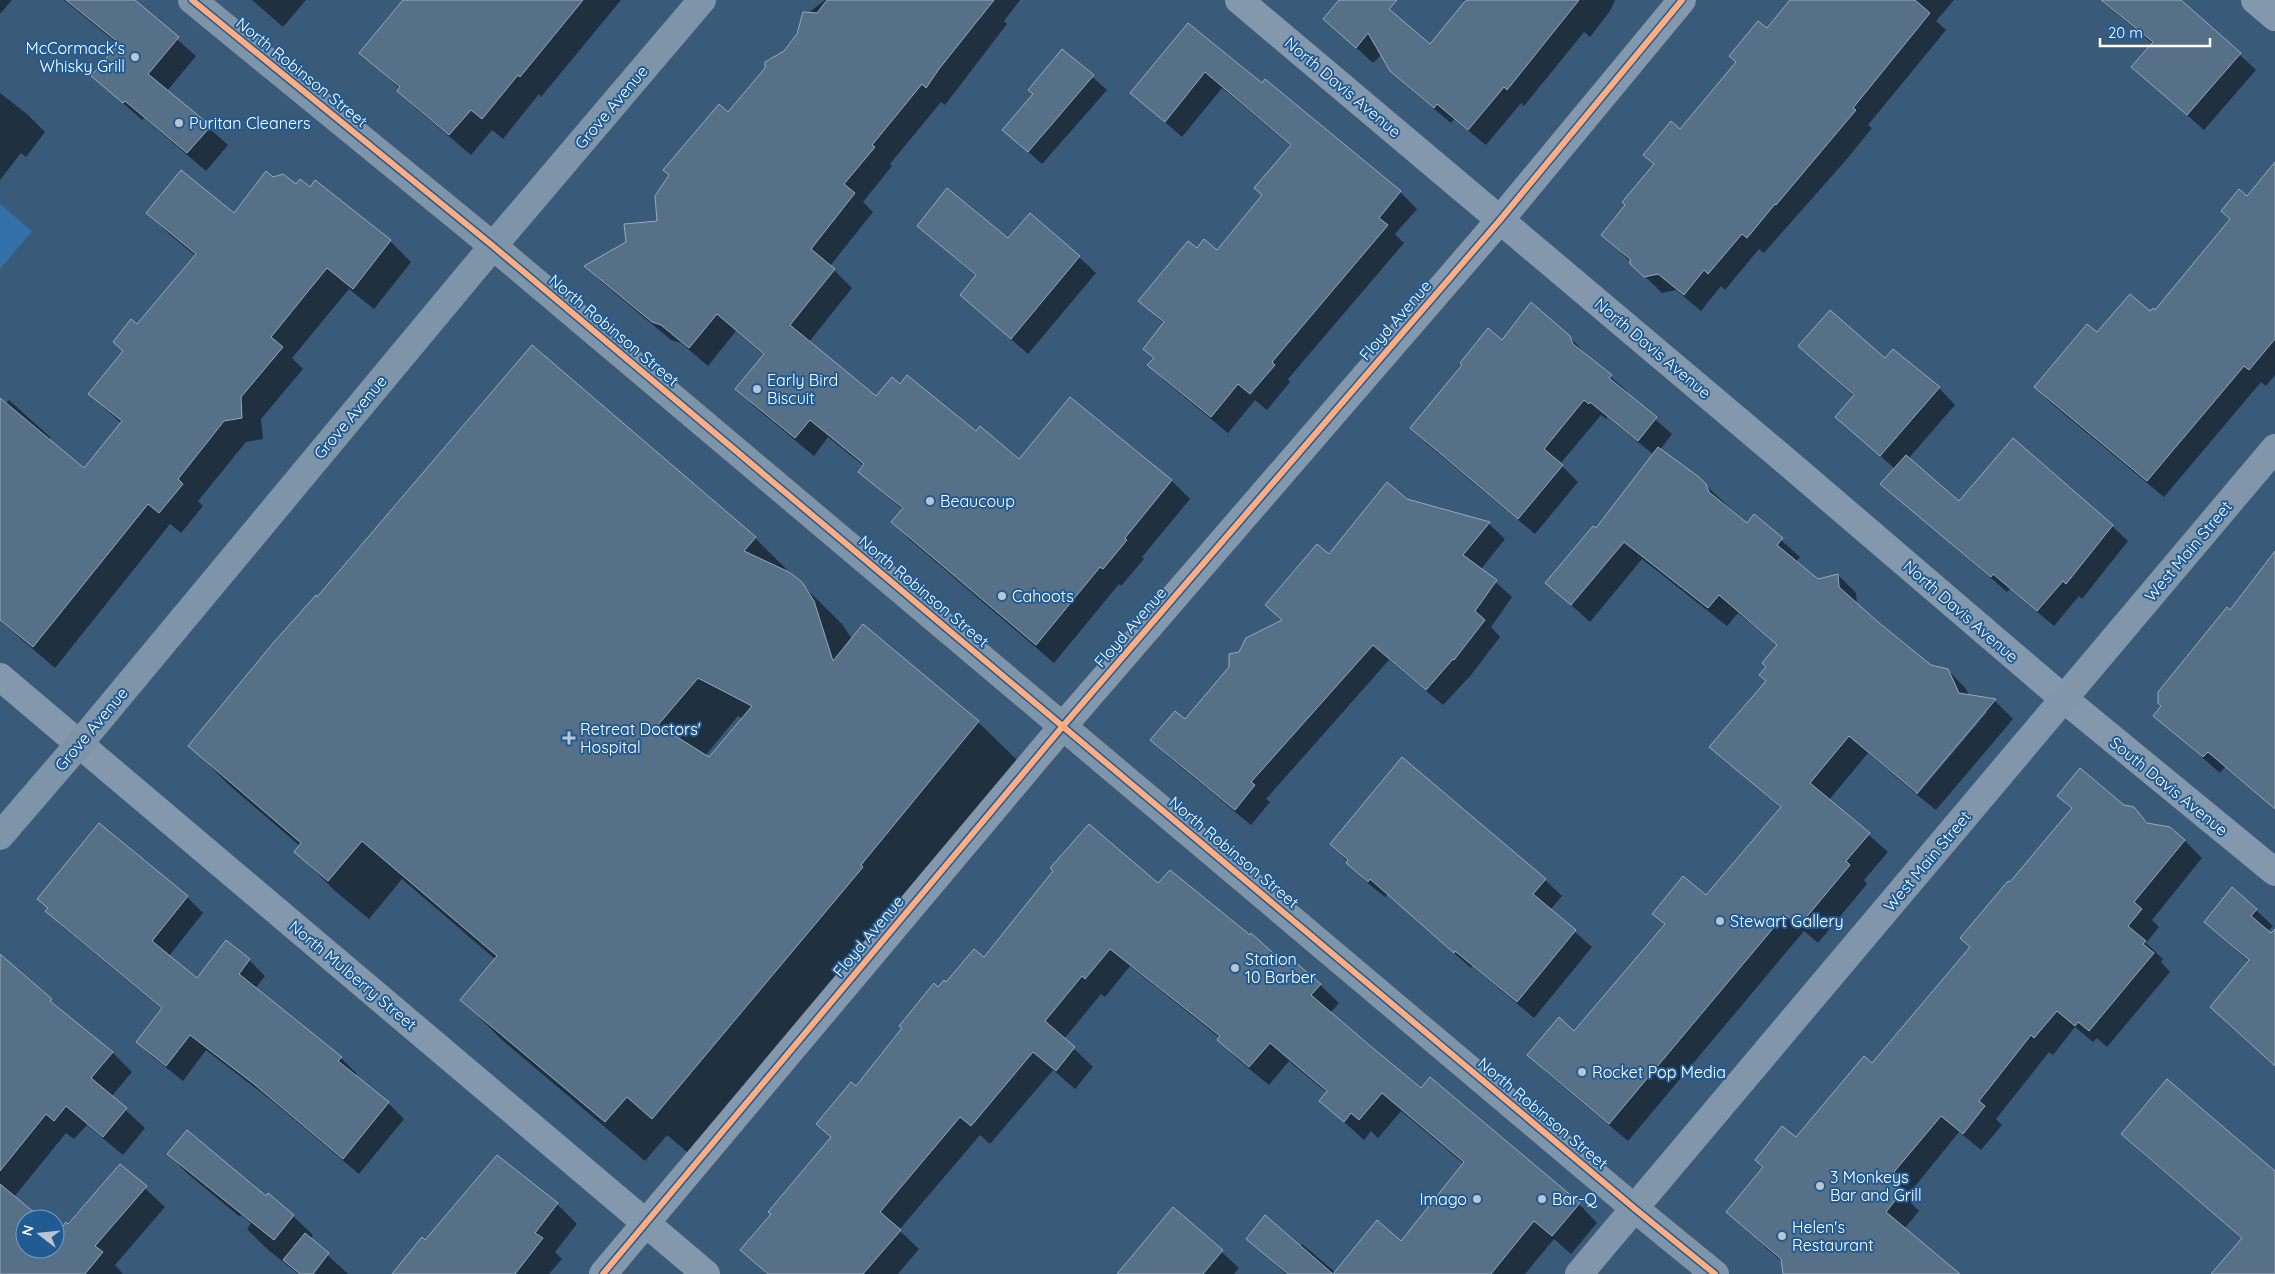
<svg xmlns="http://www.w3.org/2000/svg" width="2275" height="1274" font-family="Quicksand,sans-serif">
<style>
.green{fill:#3571a9}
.shadow{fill:#0007;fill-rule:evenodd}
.building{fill:#567088;stroke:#98a9ba;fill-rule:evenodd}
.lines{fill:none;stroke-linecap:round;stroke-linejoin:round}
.street{stroke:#8398ac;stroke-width:28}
.secondary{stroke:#7e94a8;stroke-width:28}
.primary{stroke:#8196ab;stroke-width:28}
.cycleway-casing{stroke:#205b93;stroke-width:9}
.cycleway{stroke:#ffac80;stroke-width:6}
.poi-dot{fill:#bac5d0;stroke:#205b93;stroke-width:2}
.labels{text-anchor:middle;stroke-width:4;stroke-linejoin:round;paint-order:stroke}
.poi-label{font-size:16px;fill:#fff;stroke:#205b93;text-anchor:start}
.street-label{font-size:16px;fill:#fff;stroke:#205b93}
</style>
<rect width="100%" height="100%" fill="#3a5a79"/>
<path class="green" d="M 0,204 L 32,231 L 0,269 Z"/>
<path class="shadow" d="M 0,0 L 12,0 L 0,14 Z
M 64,0 L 132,0 L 196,56 L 167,91 L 228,145 L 206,171 L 144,118 L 142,120 L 93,76 L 119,45 Z
M 252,0 L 306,0 L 283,27 Z
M 404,0 L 621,0 L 541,97 L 539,94 L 503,139 L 492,130 L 471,155 L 419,111 L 398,91 L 400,89 L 361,53 Z
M 825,0 L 1020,0 L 1004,21 L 1007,24 L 945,105 L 941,102 L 890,164 L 892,166 L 863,202 L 873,212 L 830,266 L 852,288 L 809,342 L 876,398 L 977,432 L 1019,461 L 1070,398 L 1172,481 L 1190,499 L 1142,557 L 1144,559 L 1121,586 L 1119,584 L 1054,663 L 910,540 L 892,522 L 903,510 L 860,472 L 864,466 L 828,437 L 814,456 L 755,407 L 737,389 L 764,355 L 736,331 L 708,366 L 681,343 L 671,340 L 604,284 L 586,267 L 658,222 L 729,113 L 798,35 L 803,17 Z
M 1341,0 L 1376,0 L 1430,46 L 1465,2 L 1463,0 L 1615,0 L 1610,11 L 1590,37 L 1584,32 L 1524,106 L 1521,103 L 1486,145 L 1454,119 L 1451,123 L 1408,87 L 1391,70 L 1382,54 L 1373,63 L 1325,19 Z
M 1791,0 L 1954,0 L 1936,21 L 1946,30 L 1868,125 L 1872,128 L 1846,160 L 1764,253 L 1759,249 L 1725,290 L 1721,286 L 1701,311 L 1676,290 L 1662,293 L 1603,235 L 1627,205 L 1655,165 L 1645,155 L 1680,131 Z
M 2100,0 L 2181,0 L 2256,70 L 2204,130 L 2133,67 L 2153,44 Z
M 1188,24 L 1263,84 L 1265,81 L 1400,192 L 1417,209 L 1395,234 L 1404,243 L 1288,379 L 1290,382 L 1267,410 L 1255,400 L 1228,433 L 1165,381 L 1149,365 L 1154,359 L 1144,349 L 1164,324 L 1140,301 L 1217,251 L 1263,196 L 1255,188 L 1291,146 L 1222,88 L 1182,137 L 1132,93 Z
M 1062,50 L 1107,90 L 1042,164 L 1004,130 L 1034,94 Z
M 0,93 L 27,114 L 45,132 L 26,157 L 21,153 L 0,180 Z
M 2275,163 L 2275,375 L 2266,386 L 2261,382 L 2164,497 L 2052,404 L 2035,387 L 2097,334 L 2156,312 Z
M 273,178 L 296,186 L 390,241 L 411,262 L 374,309 L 349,289 L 292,358 L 303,369 L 261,419 L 263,439 L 246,442 L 198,501 L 203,506 L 181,533 L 170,524 L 55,668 L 0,621 L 0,410 L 9,400 L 51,438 L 49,440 L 84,469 L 122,424 L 89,394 L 124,351 L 138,326 L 196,256 L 169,234 L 148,213 L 234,215 Z
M 918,226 L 1008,240 L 1079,257 L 1096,273 L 1028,354 L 961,295 L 977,277 Z
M 1570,337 L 1587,356 L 1627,391 L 1626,394 L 1672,434 L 1660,450 L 1698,478 L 1747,524 L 1754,516 L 1800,557 L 1796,562 L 1818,581 L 1838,575 L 1856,593 L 1857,605 L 1931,666 L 1948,670 L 1966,689 L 1969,696 L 1995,701 L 2013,719 L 1936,810 L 1917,795 L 1987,712 L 1984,712 L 1915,793 L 1868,753 L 1829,800 L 1888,852 L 1864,880 L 1867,884 L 1818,943 L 1804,931 L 1628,1141 L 1547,1073 L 1529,1055 L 1574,1032 L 1665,925 L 1654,914 L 1706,897 L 1781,808 L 1711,747 L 1767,682 L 1768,667 L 1778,646 L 1738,613 L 1727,626 L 1642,559 L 1590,622 L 1547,583 L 1596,530 L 1654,455 L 1607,417 L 1606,419 L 1601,415 L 1560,464 L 1578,482 L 1535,534 L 1427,444 L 1411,428 L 1502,341 Z
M 1800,346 L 1885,360 L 1939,388 L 1955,405 L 1908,459 L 1959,503 L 2112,526 L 2128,541 L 2082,599 L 2079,596 L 2054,626 L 2010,589 L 2007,592 L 1882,484 L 1895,469 L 1837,417 L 1854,397 Z
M 532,347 L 755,538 L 842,624 L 852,639 L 978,722 L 1018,761 L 693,1157 L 667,1135 L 645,1161 L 501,1039 L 462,1000 L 495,959 L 402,879 L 369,919 L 335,891 L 296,852 L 300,846 L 229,785 L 190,746 ZM 738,716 L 743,719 L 709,759 L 705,756 Z
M 1406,500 L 1489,524 L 1505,539 L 1481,569 L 1512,597 L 1491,627 L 1500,637 L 1471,675 L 1443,705 L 1389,660 L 1266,799 L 1270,802 L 1251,825 L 1168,756 L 1152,740 L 1186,721 L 1231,667 L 1240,653 L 1282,621 L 1266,605 L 1329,556 Z
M 2275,566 L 2275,809 L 2225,767 L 2220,773 L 2155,716 L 2230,612 Z
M 2059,796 L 2134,808 L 2150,825 L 2184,840 L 2202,858 L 2152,920 L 2159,927 L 2146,943 L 2163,959 L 2161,962 L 2170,972 L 2107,1047 L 2097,1038 L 2093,1042 L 2075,1027 L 2053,1055 L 2049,1052 L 1996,1119 L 2002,1125 L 1981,1150 L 1959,1132 L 1912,1190 L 1917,1196 L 1911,1203 L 1919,1211 L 1904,1229 L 1900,1274 L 1789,1274 L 1782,1262 L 1727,1212 L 1796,1139 L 1872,1065 L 1971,948 L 2010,884 L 2072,809 Z
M 99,825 L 187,897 L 203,913 L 169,956 L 198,980 L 249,960 L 265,976 L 255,989 L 341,1058 L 357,1074 L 355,1076 L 388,1103 L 404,1119 L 359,1174 L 271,1100 L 206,1050 L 183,1081 L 153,1057 L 137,1042 L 163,1010 L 63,927 L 47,911 L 49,909 L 39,899 Z
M 1331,844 L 1545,880 L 1562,896 L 1550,910 L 1592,947 L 1534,1018 L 1472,966 L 1471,968 L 1388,894 L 1385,897 L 1364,880 Z
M 1159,885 L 1283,964 L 1320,985 L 1339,1003 L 1330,1013 L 1421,1090 L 1579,1204 L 1597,1223 L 1571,1254 L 1554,1239 L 1525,1274 L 1286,1274 L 1247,1239 L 1300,1247 L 1302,1244 L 1336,1273 L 1402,1242 L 1464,1164 L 1401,1111 L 1378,1138 L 1371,1131 L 1364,1140 L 1321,1101 L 1327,1093 L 1289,1061 L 1269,1085 L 1237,1059 L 1219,1040 L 1220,1038 L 1130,966 L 1105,997 L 1101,994 L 1064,1039 L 1093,1067 L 1075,1089 L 1053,1070 L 990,1144 L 980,1135 L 899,1230 L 919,1249 L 898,1274 L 767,1274 L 742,1250 L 832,1138 L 818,1124 L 856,1087 L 938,989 L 985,959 Z
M 2233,889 L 2273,926 L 2267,932 L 2275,938 L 2275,1066 L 2227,1023 L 2249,962 L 2205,922 Z
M 0,956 L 70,1019 L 113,1053 L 132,1072 L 111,1097 L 145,1128 L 123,1155 L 87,1125 L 74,1139 L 66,1133 L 14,1197 L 40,1219 L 25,1219 L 25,1249 L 55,1249 L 55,1232 L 58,1234 L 120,1165 L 165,1207 L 115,1265 L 123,1274 L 0,1274 Z
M 2123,1134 L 2275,1175 L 2275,1274 L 2214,1274 L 2243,1239 L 2143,1154 Z
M 168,1154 L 267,1198 L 293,1216 L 313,1235 L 310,1239 L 348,1274 L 298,1274 L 266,1248 L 247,1229 L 251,1223 L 241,1215 L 240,1217 L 188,1174 Z
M 497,1157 L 557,1204 L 577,1224 L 555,1252 L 562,1259 L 549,1274 L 394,1274 L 426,1242 Z
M 1174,1209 L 1239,1268 L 1234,1274 L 1119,1274 Z"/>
<path class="building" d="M 66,0 L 135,0 L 179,37 L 148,74 L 211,126 L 187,153 L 125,101 L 123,103 L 91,76 L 119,43 Z
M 403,0 L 583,0 L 520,77 L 518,75 L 482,119 L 471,110 L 449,135 L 397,91 L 400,87 L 359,53 Z
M 827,0 L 994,0 L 939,69 L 926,88 L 922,84 L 872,145 L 875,147 L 844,184 L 855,193 L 811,249 L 835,269 L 790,325 L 876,396 L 892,377 L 900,384 L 907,375 L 976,431 L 980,426 L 1019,459 L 1070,397 L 1172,480 L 1125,538 L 1127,540 L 1103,569 L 1100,567 L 1036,645 L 891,522 L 903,508 L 858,472 L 864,464 L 810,420 L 795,438 L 735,389 L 764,354 L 717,314 L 689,348 L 661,325 L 652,322 L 584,266 L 626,242 L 624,224 L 657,221 L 655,196 L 669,175 L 663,170 L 719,104 L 728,112 L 765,68 L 765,62 L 784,51 L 797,34 L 803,12 L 817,13 Z
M 1339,0 L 1397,0 L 1389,9 L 1430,44 L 1466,0 L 1579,0 L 1507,90 L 1504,87 L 1468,130 L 1437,104 L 1434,108 L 1390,71 L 1368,33 L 1356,48 L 1323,19 Z
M 1790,0 L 1915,0 L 1930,13 L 1853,108 L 1856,110 L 1776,205 L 1775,204 L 1747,238 L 1742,234 L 1708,274 L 1704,270 L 1684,295 L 1658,274 L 1644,277 L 1630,264 L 1630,259 L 1601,235 L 1625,205 L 1622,202 L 1654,164 L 1643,155 L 1671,121 L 1680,129 L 1736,62 L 1729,56 L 1758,21 L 1767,28 Z
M 2101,0 L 2181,0 L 2241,53 L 2187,115 L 2131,67 L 2153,42 Z
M 1188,23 L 1262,83 L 1265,79 L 1401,191 L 1379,218 L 1388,225 L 1272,362 L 1275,365 L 1250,394 L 1238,384 L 1211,417 L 1147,365 L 1154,358 L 1143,349 L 1164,322 L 1138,301 L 1188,241 L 1197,248 L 1204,239 L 1217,250 L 1262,195 L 1254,188 L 1291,145 L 1205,72 L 1165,122 L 1130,93 Z
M 1062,49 L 1094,75 L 1028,152 L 1002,130 L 1033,94 L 1028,90 Z
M 2275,162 L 2275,339 L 2249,370 L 2244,366 L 2147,481 L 2034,387 L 2087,324 L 2097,332 L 2130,294 L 2150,311 L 2153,308 L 2155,310 L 2230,219 L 2221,211 L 2239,189 L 2247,196 Z
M 181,170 L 234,213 L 266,171 L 273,177 L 283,174 L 296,184 L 300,179 L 310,187 L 315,180 L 391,240 L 353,289 L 327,268 L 271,337 L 283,347 L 241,397 L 242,418 L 224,421 L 178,479 L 183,484 L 159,513 L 148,504 L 33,647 L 0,620 L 0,398 L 84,468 L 122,421 L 88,394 L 123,351 L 113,342 L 131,319 L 137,324 L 196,254 L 146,213 Z
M 947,188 L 1008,238 L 1030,213 L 1080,256 L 1011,339 L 960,295 L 976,275 L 917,226 Z
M 1531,302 L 1570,336 L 1573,344 L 1612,375 L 1609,378 L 1657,417 L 1638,441 L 1590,402 L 1589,404 L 1584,400 L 1544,449 L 1563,465 L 1518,519 L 1410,428 L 1462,365 L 1460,363 L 1488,328 L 1502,340 Z
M 1830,310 L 1885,358 L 1893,349 L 1940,387 L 1880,456 L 1835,417 L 1854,395 L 1798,346 Z
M 532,345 L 756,537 L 744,551 L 789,572 L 802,582 L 814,601 L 833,661 L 863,624 L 979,721 L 861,865 L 863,867 L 652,1119 L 627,1097 L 605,1122 L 460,1000 L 497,956 L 362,841 L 328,881 L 294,852 L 301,843 L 188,746 L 274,642 L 316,595 L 317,597 ZM 698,678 L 752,706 L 709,757 L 658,725 Z
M 2013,438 L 2113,525 L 2066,584 L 2063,581 L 2037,611 L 1993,574 L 1991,577 L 1880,484 L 1906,455 L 1959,501 Z
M 1658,447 L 1699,477 L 1706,484 L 1709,492 L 1747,523 L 1754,514 L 1783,538 L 1777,545 L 1818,579 L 1838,574 L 1839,587 L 1878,622 L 1931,665 L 1948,669 L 1959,693 L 1996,699 L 1917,793 L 1849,736 L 1810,783 L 1870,833 L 1846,861 L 1850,865 L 1799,926 L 1785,914 L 1609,1124 L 1527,1055 L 1559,1017 L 1574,1031 L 1665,924 L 1652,914 L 1683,876 L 1706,895 L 1781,807 L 1709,747 L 1766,681 L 1759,675 L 1766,667 L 1762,663 L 1777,645 L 1719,595 L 1708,608 L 1624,542 L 1571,605 L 1545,583 L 1593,526 L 1596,528 Z
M 1387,482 L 1407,499 L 1490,522 L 1463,555 L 1497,580 L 1475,611 L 1485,620 L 1454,660 L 1453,659 L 1426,690 L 1373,645 L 1251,782 L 1255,785 L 1235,810 L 1150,740 L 1175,711 L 1185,719 L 1229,667 L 1229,654 L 1239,652 L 1246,638 L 1282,620 L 1265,605 L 1317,544 L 1329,554 Z
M 2275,551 L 2275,809 L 2208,752 L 2203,757 L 2153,716 L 2161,706 L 2158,703 L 2158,692 L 2227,607 L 2230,610 Z
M 1402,757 L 1546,879 L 1533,894 L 1576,930 L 1517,1002 L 1455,951 L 1454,953 L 1370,879 L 1368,882 L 1346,863 L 1348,860 L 1330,844 Z
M 2080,768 L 2124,805 L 2134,807 L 2147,823 L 2170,827 L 2185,840 L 2134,902 L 2142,909 L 2128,926 L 2146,941 L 2143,944 L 2154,953 L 2089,1031 L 2078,1022 L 2075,1026 L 2057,1011 L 2034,1038 L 2031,1035 L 1979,1101 L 1985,1106 L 1963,1134 L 1941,1116 L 1894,1172 L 1900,1177 L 1894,1186 L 1902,1192 L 1886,1212 L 1960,1274 L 1783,1274 L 1781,1259 L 1726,1212 L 1763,1167 L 1755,1160 L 1782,1126 L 1796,1137 L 1864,1056 L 1872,1063 L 1970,947 L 1960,938 L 2008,881 L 2010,882 L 2072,808 L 2057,796 Z
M 99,823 L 188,896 L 152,941 L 197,978 L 226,940 L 250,959 L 239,974 L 342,1057 L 338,1061 L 389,1102 L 343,1159 L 254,1084 L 190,1035 L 166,1066 L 136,1042 L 162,1008 L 45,911 L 48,908 L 37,899 Z
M 1089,824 L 1158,883 L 1170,870 L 1250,935 L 1251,933 L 1283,962 L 1288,956 L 1321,984 L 1311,995 L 1368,1044 L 1421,1088 L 1430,1077 L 1580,1203 L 1552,1236 L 1534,1221 L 1491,1274 L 1333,1274 L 1377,1220 L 1401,1241 L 1464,1162 L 1382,1093 L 1359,1120 L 1351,1113 L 1344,1122 L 1319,1101 L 1327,1091 L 1270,1043 L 1249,1067 L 1217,1040 L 1220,1036 L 1110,949 L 1085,979 L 1082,976 L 1045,1021 L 1075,1047 L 1056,1071 L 1033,1052 L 971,1126 L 960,1117 L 880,1212 L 901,1230 L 863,1274 L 768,1274 L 740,1250 L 771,1214 L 768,1212 L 831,1137 L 816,1124 L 851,1082 L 856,1086 L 902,1028 L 899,1026 L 934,983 L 938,987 L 944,980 L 946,982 L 974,949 L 984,957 L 1053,871 L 1050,868 Z
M 2232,887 L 2257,909 L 2251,916 L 2271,933 L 2275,929 L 2275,1066 L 2210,1007 L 2249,960 L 2204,922 Z
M 0,954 L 52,999 L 50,1001 L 113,1052 L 91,1078 L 127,1108 L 103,1137 L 66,1106 L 54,1121 L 46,1114 L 0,1171 Z
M 2167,1079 L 2275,1171 L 2275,1274 L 2211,1274 L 2242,1238 L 2121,1134 Z
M 187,1130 L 266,1196 L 268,1193 L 294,1215 L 274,1240 L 167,1154 Z
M 497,1155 L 558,1203 L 535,1233 L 543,1238 L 515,1274 L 392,1274 L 422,1237 L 425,1240 Z
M 120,1164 L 147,1186 L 95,1246 L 103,1252 L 85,1274 L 0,1274 L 0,1184 L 42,1219 L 25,1219 L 25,1249 L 55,1249 L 55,1230 L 58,1232 L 66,1222 L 68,1224 Z
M 1173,1207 L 1223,1250 L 1203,1274 L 1117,1274 Z
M 1265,1215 L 1333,1274 L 1288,1274 L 1246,1239 Z
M 305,1233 L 329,1253 L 313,1274 L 300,1274 L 283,1260 Z"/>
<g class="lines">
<path class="street" d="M 1239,0 L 1780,456 L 2064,699 L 2275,872
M 2255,0 L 2275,17
M 0,677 L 706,1274
M 603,1274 L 1063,726 L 1500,220 L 1682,0"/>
<path class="secondary" d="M 192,0 L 493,246 L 1634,1208 L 1715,1274
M 0,836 L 79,744 L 493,246 L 702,0"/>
<path class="primary" d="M 1579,1274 L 2275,448"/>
<g class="cycleway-casing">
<path id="cycleway" d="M 192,0 L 493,246 L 1634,1208 L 1715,1274
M 603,1274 L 1063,726 L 1500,220 L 1682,0"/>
</g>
<use href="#cycleway" class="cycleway"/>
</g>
<g class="poi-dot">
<circle cx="135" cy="57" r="5"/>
<circle cx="179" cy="123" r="5"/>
<circle cx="757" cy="389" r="5"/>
<circle cx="930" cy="501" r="5"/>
<circle cx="1002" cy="596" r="5"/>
<path d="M566.5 730.5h5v5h5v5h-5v5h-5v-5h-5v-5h5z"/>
<circle cx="1720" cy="921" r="5"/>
<circle cx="1235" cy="968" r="5"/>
<circle cx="1582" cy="1072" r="5"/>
<circle cx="1820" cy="1186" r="5"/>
<circle cx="1477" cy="1199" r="5"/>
<circle cx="1542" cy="1199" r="5"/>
<circle cx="1782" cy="1236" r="5"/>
</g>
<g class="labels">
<g class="poi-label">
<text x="125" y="54" text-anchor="end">McCormack's<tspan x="125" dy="18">Whisky Grill</tspan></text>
<text x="189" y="129">Puritan Cleaners</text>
<text x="767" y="386">Early Bird<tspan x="767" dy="18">Biscuit</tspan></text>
<text x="940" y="507">Beaucoup</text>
<text x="1012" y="602">Cahoots</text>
<text x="580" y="735">Retreat Doctors'<tspan x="580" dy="18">Hospital</tspan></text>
<text x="1730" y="927">Stewart Gallery</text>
<text x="1245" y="965">Station<tspan x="1245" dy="18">10 Barber</tspan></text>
<text x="1592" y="1078">Rocket Pop Media</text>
<text x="1830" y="1183">3 Monkeys<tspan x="1830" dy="18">Bar and Grill</tspan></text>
<text x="1467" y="1205" text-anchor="end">Imago</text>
<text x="1552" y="1205">Bar-Q</text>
<text x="1792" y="1233">Helen's<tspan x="1792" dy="18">Restaurant</tspan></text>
</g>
<g class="street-label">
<text transform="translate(302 72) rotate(39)" y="6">North Robinson Street</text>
<text transform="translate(1343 87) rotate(40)" y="6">North Davis Avenue</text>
<text transform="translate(611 107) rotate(-50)" y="6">Grove Avenue</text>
<text transform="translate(1395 320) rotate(-49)" y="6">Floyd Avenue</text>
<text transform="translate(614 330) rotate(40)" y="6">North Robinson Street</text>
<text transform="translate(1653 348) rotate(40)" y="6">North Davis Avenue</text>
<text transform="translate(350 417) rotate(-50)" y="6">Grove Avenue</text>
<text transform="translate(2188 551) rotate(-50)" y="6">West Main Street</text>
<text transform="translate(924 591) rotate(40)" y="6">North Robinson Street</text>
<text transform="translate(1961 611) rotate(41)" y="6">North Davis Avenue</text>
<text transform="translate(1130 627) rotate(-49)" y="6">Floyd Avenue</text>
<text transform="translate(91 729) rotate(-50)" y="6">Grove Avenue</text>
<text transform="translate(2169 786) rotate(39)" y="6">South Davis Avenue</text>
<text transform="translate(1234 852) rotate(40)" y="6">North Robinson Street</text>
<text transform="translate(1927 861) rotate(-50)" y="6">West Main Street</text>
<text transform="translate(868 936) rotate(-50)" y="6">Floyd Avenue</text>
<text transform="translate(353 975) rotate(40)" y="6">North Mulberry Street</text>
<text transform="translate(1543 1113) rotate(40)" y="6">North Robinson Street</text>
</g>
</g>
<g transform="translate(40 1234) rotate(286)"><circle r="24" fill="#205b93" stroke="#799dbe"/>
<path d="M0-4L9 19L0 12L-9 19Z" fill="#bac5d0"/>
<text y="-8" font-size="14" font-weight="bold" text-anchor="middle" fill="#ffffff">N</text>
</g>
<path d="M2100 38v8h110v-8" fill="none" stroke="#ffffff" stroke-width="2.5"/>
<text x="2108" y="38" font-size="15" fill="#ffffff" stroke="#205b93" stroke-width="4" paint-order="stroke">20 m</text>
</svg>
